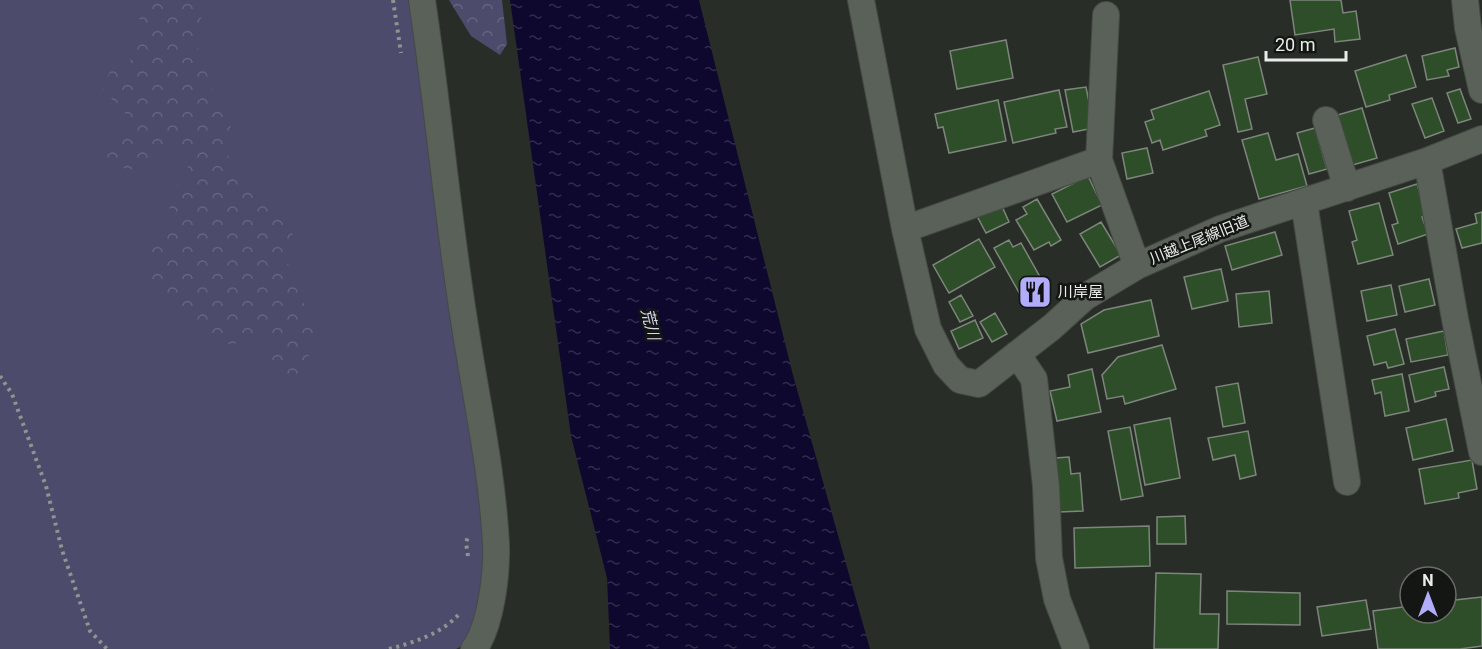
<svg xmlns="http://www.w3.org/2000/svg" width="1482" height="649" font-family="Roboto,'Noto Sans JP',sans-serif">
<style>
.green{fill:#4c4b6b}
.forest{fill:url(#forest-crowns)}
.water{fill:url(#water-ripples)}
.building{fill:#2e4e29;stroke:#7d857c;stroke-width:1.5}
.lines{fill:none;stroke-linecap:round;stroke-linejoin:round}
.minor-casing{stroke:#454a44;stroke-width:28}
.path{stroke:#8f948f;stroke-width:4;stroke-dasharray:3 4.5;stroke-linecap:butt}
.minor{stroke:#5a6159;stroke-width:26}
.labels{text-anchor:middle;stroke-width:5;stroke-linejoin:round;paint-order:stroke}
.street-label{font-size:15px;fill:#e9ede9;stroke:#131612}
.poi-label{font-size:15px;fill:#e9ede9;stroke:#131612;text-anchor:start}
.water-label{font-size:16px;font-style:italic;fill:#d8d8f5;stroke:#131612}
</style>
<defs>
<pattern id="forest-crowns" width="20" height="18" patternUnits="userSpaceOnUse" patternTransform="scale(1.5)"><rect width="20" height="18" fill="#4c4b6b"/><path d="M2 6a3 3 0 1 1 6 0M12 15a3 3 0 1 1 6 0" fill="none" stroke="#666580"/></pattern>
<pattern id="water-ripples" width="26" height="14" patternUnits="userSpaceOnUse" patternTransform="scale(1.5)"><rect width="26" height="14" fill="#0f082e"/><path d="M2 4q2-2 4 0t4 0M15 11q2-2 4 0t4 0" fill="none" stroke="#322c4c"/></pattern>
</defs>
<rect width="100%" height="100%" fill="#282e27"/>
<path class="green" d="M 0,0 L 411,0 L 455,289 L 489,576 L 482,615 L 462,646 L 456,649 L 0,649 Z"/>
<path class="forest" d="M 126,0 L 208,0 L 194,37 L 216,99 L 235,135 L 226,153 L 256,193 L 283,213 L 293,235 L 286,256 L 294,284 L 320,335 L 315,351 L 307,357 L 305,375 L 287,382 L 271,360 L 273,345 L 252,336 L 232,345 L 209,339 L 183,308 L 167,305 L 156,296 L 148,264 L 148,244 L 169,221 L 170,192 L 187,173 L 190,149 L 175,147 L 128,171 L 102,154 L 115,134 L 134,124 L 116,102 L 101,92 L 111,69 L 126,65 L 135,55 L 144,28 L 131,2 Z
M 449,0 L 502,0 L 507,44 L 500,55 L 471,36 Z"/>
<path class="water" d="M 510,0 L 699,0 L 793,375 L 870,649 L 610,649 L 607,578 L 571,436 Z"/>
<path class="building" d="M 1290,0 L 1341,0 L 1343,13 L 1356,11 L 1360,39 L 1335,42 L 1334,29 L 1295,35 Z
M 1006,40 L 1013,78 L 957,89 L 950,51 Z
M 1455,48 L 1459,67 L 1447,70 L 1449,76 L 1427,80 L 1422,56 Z
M 1406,55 L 1416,87 L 1389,95 L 1390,100 L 1366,107 L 1355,71 Z
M 1258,57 L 1267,94 L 1245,99 L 1252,129 L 1238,132 L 1223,65 Z
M 1086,87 L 1094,128 L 1073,132 L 1065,90 Z
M 1460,89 L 1471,119 L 1458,123 L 1447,93 Z
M 1059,90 L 1067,127 L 1055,129 L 1056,133 L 1013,143 L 1004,102 Z
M 1209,91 L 1220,125 L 1205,130 L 1207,136 L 1163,150 L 1160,140 L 1152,143 L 1145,122 L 1154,119 L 1151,110 Z
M 1432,98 L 1444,131 L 1425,138 L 1412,104 Z
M 998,100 L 1006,141 L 949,153 L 943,127 L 938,128 L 935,114 Z
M 1362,108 L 1377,158 L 1349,166 L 1334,116 Z
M 1315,128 L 1327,169 L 1309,174 L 1297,133 Z
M 1268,133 L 1276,160 L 1298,154 L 1307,186 L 1259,199 L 1242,140 Z
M 1147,148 L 1153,173 L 1127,179 L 1122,153 Z
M 1088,176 L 1102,205 L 1067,222 L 1052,194 Z
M 1417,184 L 1427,215 L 1422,217 L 1428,234 L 1398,244 L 1392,225 L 1398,223 L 1389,193 Z
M 1037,199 L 1061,240 L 1051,246 L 1049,242 L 1034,250 L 1016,220 L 1027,214 L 1023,207 Z
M 1379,203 L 1393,255 L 1358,264 L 1352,242 L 1357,240 L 1349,211 Z
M 1001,204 L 1009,222 L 986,233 L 977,216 Z
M 1482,212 L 1482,243 L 1462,248 L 1456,229 L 1477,223 L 1475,214 Z
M 1101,222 L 1121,255 L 1100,267 L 1080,234 Z
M 1275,232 L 1282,255 L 1232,270 L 1225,246 Z
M 979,239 L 995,267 L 949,293 L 933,265 Z
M 1009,240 L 1013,247 L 1021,243 L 1049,293 L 1026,305 L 994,248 Z
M 1221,269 L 1228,301 L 1192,309 L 1184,277 Z
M 1429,279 L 1435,305 L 1405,312 L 1399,286 Z
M 1391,285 L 1397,315 L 1367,321 L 1361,291 Z
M 1269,291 L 1272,323 L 1239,327 L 1236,294 Z
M 961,295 L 973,316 L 960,322 L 949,302 Z
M 1151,300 L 1159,336 L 1088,353 L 1081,324 L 1104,310 Z
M 995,313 L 1007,334 L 992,342 L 980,322 Z
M 975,320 L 983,338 L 959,349 L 951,331 Z
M 1395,329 L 1404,364 L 1388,368 L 1386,362 L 1374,365 L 1367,336 Z
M 1444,331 L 1448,355 L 1411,362 L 1406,339 Z
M 1162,345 L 1176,389 L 1125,404 L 1123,396 L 1107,399 L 1102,375 L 1118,357 Z
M 1444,367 L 1449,389 L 1435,392 L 1436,396 L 1415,402 L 1409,375 Z
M 1092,369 L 1101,412 L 1057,421 L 1050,391 L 1070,387 L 1068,375 Z
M 1402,374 L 1409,411 L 1385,416 L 1381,392 L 1375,394 L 1372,380 Z
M 1238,383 L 1245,423 L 1223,427 L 1216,387 Z
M 1170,418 L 1180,478 L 1145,485 L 1134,425 Z
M 1446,419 L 1453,451 L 1413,460 L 1406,428 Z
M 1130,427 L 1143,496 L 1121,500 L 1108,431 Z
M 1248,431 L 1256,475 L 1240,479 L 1235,455 L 1213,460 L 1208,438 Z
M 1069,457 L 1071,474 L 1080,473 L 1083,511 L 1059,512 L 1055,458 Z
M 1472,460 L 1477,489 L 1458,493 L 1459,498 L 1425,504 L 1419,469 Z
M 1185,516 L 1186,544 L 1157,544 L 1157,517 Z
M 1149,526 L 1150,566 L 1075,568 L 1074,528 Z
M 1156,573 L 1201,574 L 1200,614 L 1219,614 L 1218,649 L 1154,649 Z
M 1227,591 L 1300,593 L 1300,625 L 1227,624 Z
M 1482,597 L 1482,646 L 1460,649 L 1378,649 L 1373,611 L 1410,606 L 1410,613 L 1446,613 L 1446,601 Z
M 1366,600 L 1371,629 L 1322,636 L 1317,607 Z"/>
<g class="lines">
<g class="minor-casing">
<path id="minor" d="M 422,0 C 438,106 447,213 464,320 C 475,394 492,468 496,544 C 497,573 491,626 474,649
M 861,0 L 905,229 L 928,329 L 946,365 L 960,380 L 979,384 L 1052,327 L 1085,297 L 1137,266 L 1220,229 L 1427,161 L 1482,139
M 1465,0 L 1468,28 L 1482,90
M 1106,15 L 1099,160 L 1137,266
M 1326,120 L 1347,188
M 1427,161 L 1455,319 L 1482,452
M 1304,202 L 1347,482
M 905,229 L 1099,160
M 1017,354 L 1034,379 L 1046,486 L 1049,558 L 1057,599 L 1076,649"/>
</g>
<path class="path" d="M 393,0 L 401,53
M 0,376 L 12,394 L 46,486 L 62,550 L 90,631 L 107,649
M 468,556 L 466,543 L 468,536
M 389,649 C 416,642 443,633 461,612"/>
<use href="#minor" class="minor"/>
</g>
<defs>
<g id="restaurant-square" transform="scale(1.725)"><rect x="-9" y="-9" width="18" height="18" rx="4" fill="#b1adfa" stroke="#131612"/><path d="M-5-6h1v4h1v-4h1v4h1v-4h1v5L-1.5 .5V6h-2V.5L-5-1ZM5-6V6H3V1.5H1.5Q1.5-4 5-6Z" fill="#111"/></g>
</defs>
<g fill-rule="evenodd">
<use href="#restaurant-square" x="1035" y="292"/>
</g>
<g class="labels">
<g class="street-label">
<text transform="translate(1199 240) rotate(-22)" y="5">川越上尾線旧道</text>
</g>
<g class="poi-label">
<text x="1058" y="297">川岸屋</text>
</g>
<g class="water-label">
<text transform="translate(651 324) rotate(76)" y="6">荒川</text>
</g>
</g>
<g transform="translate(1428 595)"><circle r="28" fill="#131612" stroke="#696c68" stroke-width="1.5"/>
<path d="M0-4.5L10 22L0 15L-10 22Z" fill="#b1adfa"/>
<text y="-9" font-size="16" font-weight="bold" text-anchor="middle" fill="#e9ede9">N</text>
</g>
<path d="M1266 51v9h80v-9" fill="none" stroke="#e9ede9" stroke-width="3"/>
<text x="1275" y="51" font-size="18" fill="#e9ede9" stroke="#131612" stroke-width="4.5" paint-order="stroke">20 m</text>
</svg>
